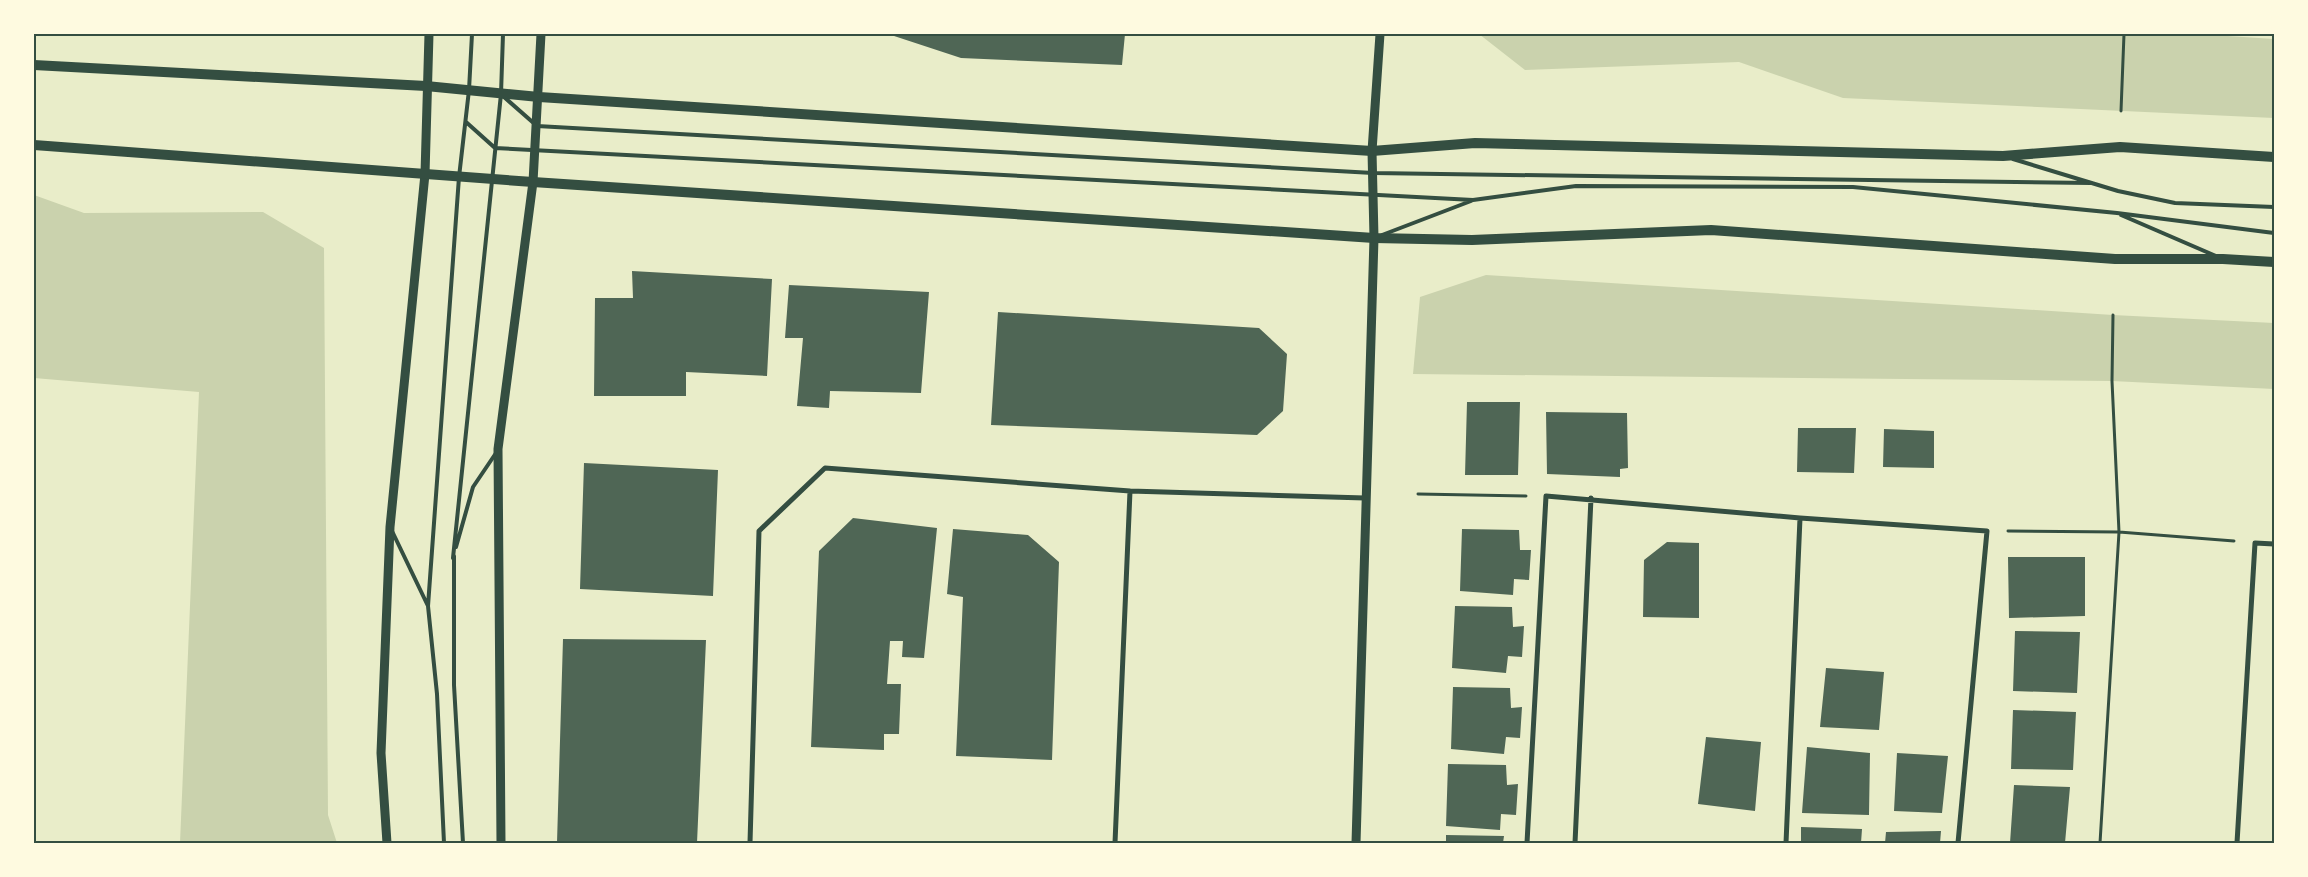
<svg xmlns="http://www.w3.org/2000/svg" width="2308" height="877" font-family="'PT Sans',sans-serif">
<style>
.green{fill:#cad2ad}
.building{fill:#4f6655}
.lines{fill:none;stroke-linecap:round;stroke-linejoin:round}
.path{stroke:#344e41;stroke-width:3}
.service{stroke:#344e41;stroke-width:4}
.minor{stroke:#344e41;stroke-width:5}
.tertiary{stroke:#344e41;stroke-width:9}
.secondary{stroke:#344e41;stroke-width:10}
.neatline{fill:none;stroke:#344e41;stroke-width:2}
</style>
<rect width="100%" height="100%" fill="#e9edc9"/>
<path class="green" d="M 1479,34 L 2197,34 L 2274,39 L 2274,118 L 1843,98 L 1739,62 L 1525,70 Z
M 34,195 L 84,213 L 263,212 L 324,248 L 328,815 L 337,843 L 180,843 L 199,392 L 34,378 Z
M 1486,275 L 2113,315 L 2274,323 L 2274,389 L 2112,381 L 1413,374 L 1420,297 Z"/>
<path class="building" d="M 888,34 L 1125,34 L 1122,65 L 961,58 Z
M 632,271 L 772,279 L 767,376 L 686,372 L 686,396 L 594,396 L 595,298 L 633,298 Z
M 789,285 L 929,292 L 921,393 L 830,391 L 829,408 L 797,406 L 803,338 L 785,338 Z
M 998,312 L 1259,328 L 1287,354 L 1283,411 L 1257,435 L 991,425 Z
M 1467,402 L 1520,402 L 1518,475 L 1465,475 Z
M 1546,412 L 1627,413 L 1628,468 L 1620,469 L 1620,477 L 1547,474 Z
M 1798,428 L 1856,428 L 1854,473 L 1797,472 Z
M 1884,429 L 1934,431 L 1934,468 L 1883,467 Z
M 584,463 L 718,470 L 713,596 L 580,589 Z
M 853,518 L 937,528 L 924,658 L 902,657 L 903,641 L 890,641 L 887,684 L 901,684 L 899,734 L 884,734 L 884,750 L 811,747 L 819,551 Z
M 953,529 L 1028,535 L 1059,562 L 1052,760 L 956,756 L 963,597 L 947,594 Z
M 1462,529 L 1519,530 L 1520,550 L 1531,550 L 1529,580 L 1514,579 L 1513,595 L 1460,591 Z
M 1667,542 L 1699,543 L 1699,618 L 1643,617 L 1644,560 Z
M 2008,557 L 2085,557 L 2085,616 L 2009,618 Z
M 1455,606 L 1512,607 L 1513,627 L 1524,626 L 1522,657 L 1508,656 L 1506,673 L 1452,668 Z
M 2015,631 L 2080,632 L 2077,693 L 2013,691 Z
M 563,639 L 706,640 L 697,843 L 557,843 Z
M 1826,668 L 1884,672 L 1879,730 L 1820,727 Z
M 1453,687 L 1510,688 L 1511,708 L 1522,707 L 1520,738 L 1506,737 L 1504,754 L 1451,749 Z
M 2013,710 L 2076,712 L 2073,770 L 2011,769 Z
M 1706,737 L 1761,742 L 1755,811 L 1698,804 Z
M 1807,747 L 1870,753 L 1869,815 L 1802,813 Z
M 1897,753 L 1948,756 L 1942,813 L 1894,811 Z
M 1448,764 L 1506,765 L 1507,785 L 1518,784 L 1516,815 L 1501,814 L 1500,830 L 1446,826 Z
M 2014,785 L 2070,787 L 2065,843 L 2010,843 Z
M 1801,827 L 1862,829 L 1861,843 L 1801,843 Z
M 1941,831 L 1940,843 L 1885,843 L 1886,832 Z
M 1446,835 L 1504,836 L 1503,843 L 1446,843 Z"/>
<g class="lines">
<path class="path" d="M 2121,111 L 2124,34
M 1418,494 L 1526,496
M 2008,531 L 2119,532 L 2234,541
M 2100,843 L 2119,532 L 2112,381 L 2113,315"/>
<path class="service" d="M 504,97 L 537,126 L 1373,173 L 2091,183
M 466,122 L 495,148 L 1473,200 L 1576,186 L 1853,187 L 2117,213 L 2274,233
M 2013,159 L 2118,191 L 2175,203 L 2274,207
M 2121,215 L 2216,256
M 1382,235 L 1471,201
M 392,531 L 428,606 L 437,694 L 444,843
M 456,547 L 473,487 L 496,453
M 454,556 L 454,685 L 463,843
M 453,558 L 501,94 L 503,34
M 428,606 L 459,177 L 469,90 L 472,34"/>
<path class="minor" d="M 1130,491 L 1365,498
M 750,843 L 759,531 L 825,468 L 1130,491 L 1115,843
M 1527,843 L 1546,496 L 1800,518 L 1987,531 L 1958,843
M 1575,843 L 1591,498
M 1786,843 L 1800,518
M 2237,843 L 2255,543 L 2274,544"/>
<path class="tertiary" d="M 387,843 L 381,753 L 390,527 L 425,174 L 429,34
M 501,843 L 498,449 L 533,182 L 541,34
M 1356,843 L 1374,238 L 1372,151 L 1380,34"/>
<path class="secondary" d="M 34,65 L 426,86 L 539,97 L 1372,151 L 1475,143 L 2003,156 L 2120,147 L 2274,157
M 34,145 L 533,182 L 1374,238 L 1472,240 L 1711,230 L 2115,259 L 2223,259 L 2274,262"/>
</g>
<rect width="2308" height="877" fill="none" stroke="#fefae0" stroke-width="70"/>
<rect x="35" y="35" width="2238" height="807" class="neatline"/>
</svg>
